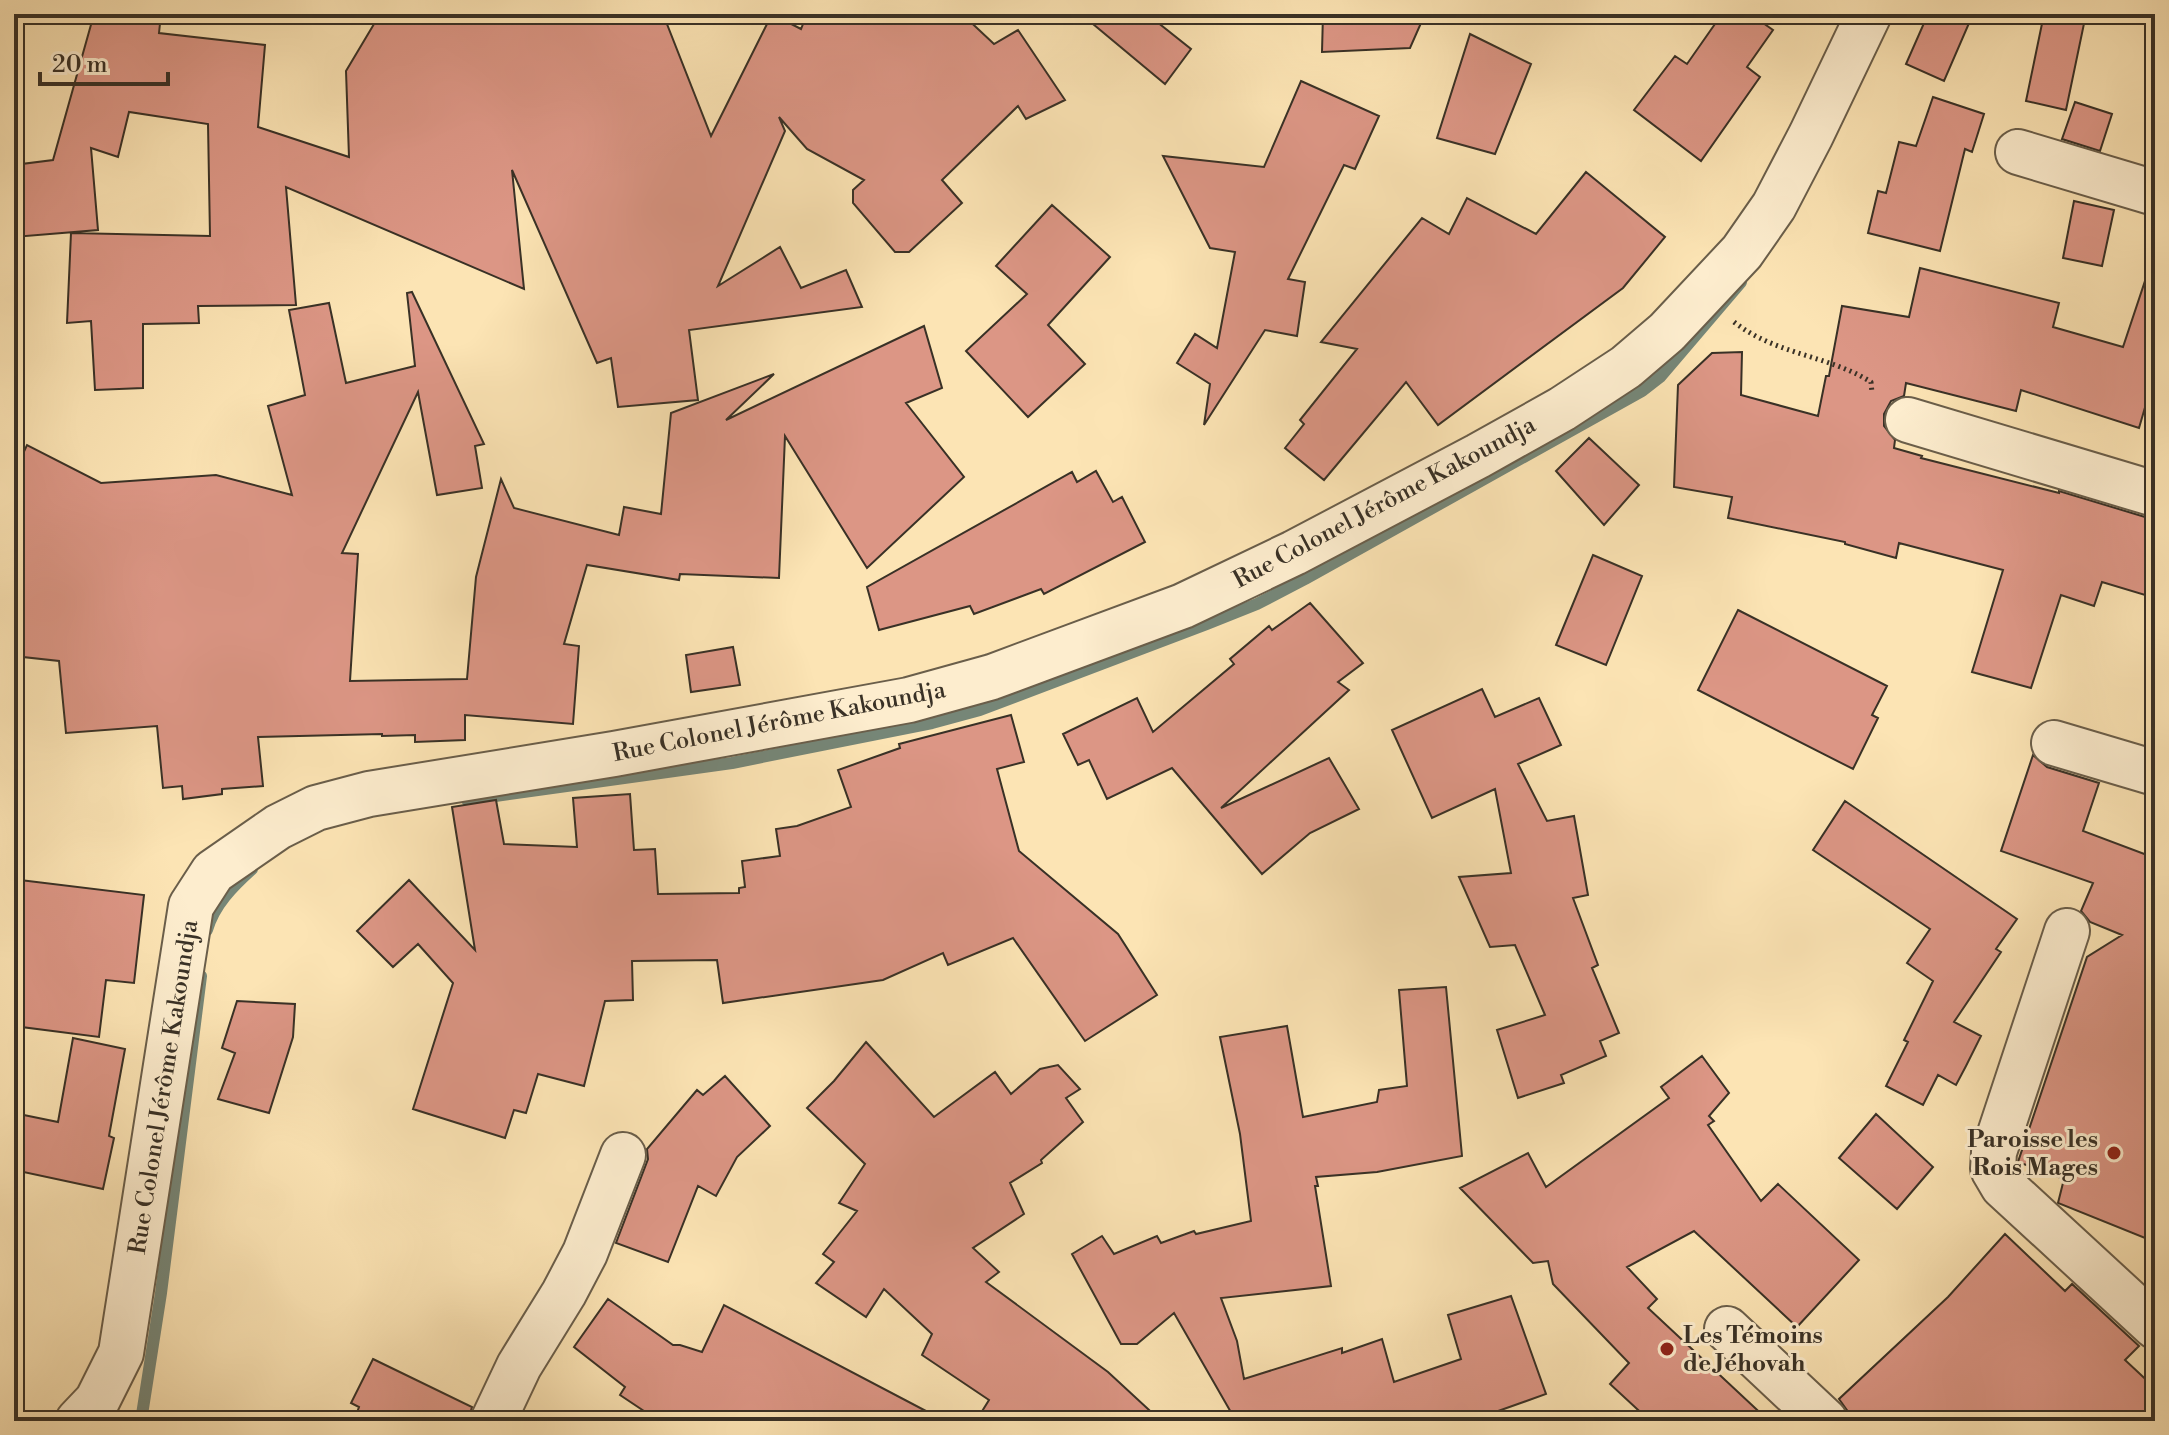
<svg xmlns="http://www.w3.org/2000/svg" width="2169" height="1435" font-family="'Libre Bodoni',serif">
<style>
.lines{fill:none;stroke-linecap:round;stroke-linejoin:round}
.stream{stroke:#768677;stroke-width:12}
.building{fill:#dc9685;stroke:#393126;stroke-width:2}
.street-casing{stroke:#6a5e4a;stroke-width:48}
.path{stroke:#393126;stroke-width:5;stroke-dasharray:2 4;stroke-linecap:butt}
.street{stroke:#fdedce;stroke-width:44}
.poi-dot{fill:#8f2418;stroke:#fdedce;stroke-width:3}
.labels{text-anchor:middle;stroke-width:6;stroke-linejoin:round;paint-order:stroke}
.street-label{font-size:24px;fill:#393126;stroke:#fdedce}
.poi-label{font-size:24px;font-weight:bold;fill:#393126;stroke:#fdedce;text-anchor:end}
</style>
<rect width="100%" height="100%" fill="#fce4b4"/>
<filter id="stains"><feTurbulence type="fractalNoise" baseFrequency=".0025" numOctaves="4"/><feColorMatrix values="0 0 0 0 .2 0 0 0 0 .09 0 0 0 0 .02 0 0 0 .5 -.17"/></filter>
<radialGradient id="worn" r=".72"><stop offset=".6" stop-color="#630" stop-opacity="0"/><stop offset="1" stop-color="#630" stop-opacity=".3"/></radialGradient>
<g class="lines">
<path class="stream" d="M 467,800 L 732,763 L 932,723 L 980,710 L 1207,624 L 1257,604 L 1305,579 L 1642,391 L 1660,377 L 1741,282
M 207,930 C 214,905 233,886 252,869
M 141,1421 L 161,1293 L 201,976"/>
</g>
<path class="building" d="M 94,14 L 161,14 L 159,33 L 265,45 L 258,127 L 349,157 L 346,71 L 380,14 L 663,14 L 711,136 L 772,14 L 801,29 L 807,14 L 962,14 L 994,44 L 1018,30 L 1065,100 L 1026,119 L 1018,106 L 942,180 L 962,203 L 909,252 L 895,252 L 853,203 L 853,190 L 864,180 L 807,149 L 779,117 L 785,131 L 718,286 L 780,247 L 801,288 L 846,270 L 862,307 L 689,330 L 698,400 L 618,407 L 611,358 L 597,363 L 512,170 L 524,289 L 286,187 L 296,305 L 198,306 L 199,323 L 143,324 L 143,388 L 95,390 L 91,321 L 67,323 L 71,233 L 210,236 L 208,124 L 129,112 L 118,157 L 91,148 L 98,230 L 14,237 L 14,165 L 53,160 Z
M 1081,14 L 1147,14 L 1191,49 L 1165,84 Z
M 1323,14 L 1425,14 L 1410,48 L 1322,52 Z
M 1722,14 L 1750,14 L 1773,30 L 1747,67 L 1760,77 L 1701,161 L 1634,110 L 1675,56 L 1687,64 Z
M 1928,14 L 1973,14 L 1944,81 L 1906,64 Z
M 2044,14 L 2086,14 L 2066,110 L 2026,101 Z
M 1470,34 L 1531,64 L 1495,154 L 1437,138 Z
M 1301,81 L 1379,116 L 1355,169 L 1344,165 L 1288,279 L 1305,282 L 1297,336 L 1265,330 L 1204,425 L 1210,384 L 1177,363 L 1195,334 L 1217,348 L 1235,252 L 1210,248 L 1163,156 L 1264,167 Z
M 1933,97 L 1984,114 L 1972,152 L 1965,149 L 1940,251 L 1868,233 L 1878,191 L 1886,193 L 1899,142 L 1916,146 Z
M 2075,102 L 2112,114 L 2100,151 L 2062,139 Z
M 1586,172 L 1665,237 L 1623,288 L 1438,425 L 1406,382 L 1324,480 L 1285,448 L 1304,424 L 1300,420 L 1357,349 L 1321,342 L 1422,218 L 1449,234 L 1467,198 L 1536,234 Z
M 2074,201 L 2114,210 L 2102,266 L 2063,258 Z
M 1052,205 L 1110,257 L 1048,325 L 1085,364 L 1028,417 L 966,351 L 1027,294 L 996,266 Z
M 1920,268 L 2059,303 L 2053,327 L 2123,347 L 2149,269 L 2155,270 L 2155,373 L 2139,428 L 2021,390 L 2016,411 L 1906,383 L 1904,396 L 1891,401 L 1884,414 L 1884,426 L 1895,440 L 1894,448 L 1922,456 L 1921,458 L 2059,493 L 2059,491 L 2155,520 L 2155,598 L 2102,582 L 2094,606 L 2061,595 L 2031,688 L 1972,672 L 2003,570 L 1899,543 L 1896,558 L 1845,544 L 1845,542 L 1728,518 L 1732,497 L 1674,487 L 1678,385 L 1712,353 L 1742,352 L 1741,395 L 1818,416 L 1826,376 L 1829,376 L 1842,306 L 1909,317 Z
M 412,292 L 484,444 L 475,446 L 482,488 L 437,495 L 418,392 L 342,553 L 358,554 L 350,681 L 467,679 L 476,577 L 501,479 L 514,508 L 619,535 L 624,507 L 661,514 L 671,413 L 774,374 L 726,420 L 924,326 L 942,388 L 906,403 L 964,477 L 867,568 L 785,436 L 779,578 L 680,574 L 679,580 L 587,565 L 564,644 L 579,646 L 573,724 L 465,715 L 465,740 L 415,742 L 415,735 L 382,736 L 382,734 L 258,737 L 263,786 L 222,789 L 222,794 L 183,799 L 182,786 L 163,788 L 157,726 L 66,733 L 59,661 L 14,656 L 14,473 L 27,445 L 101,483 L 216,475 L 292,495 L 268,406 L 305,395 L 289,310 L 329,303 L 346,383 L 415,366 L 407,293 Z
M 1589,438 L 1639,485 L 1604,525 L 1556,471 Z
M 1096,471 L 1113,502 L 1122,497 L 1145,542 L 1044,594 L 1041,589 L 974,614 L 970,606 L 879,630 L 867,587 L 1072,472 L 1077,482 Z
M 1593,555 L 1642,576 L 1606,665 L 1556,645 Z
M 1310,603 L 1363,663 L 1338,682 L 1349,690 L 1221,808 L 1329,758 L 1359,809 L 1310,833 L 1262,874 L 1172,768 L 1107,799 L 1089,760 L 1078,765 L 1063,734 L 1137,698 L 1153,732 L 1234,664 L 1230,659 L 1269,626 L 1272,630 Z
M 1738,610 L 1887,686 L 1872,715 L 1878,718 L 1853,769 L 1698,690 Z
M 733,647 L 740,685 L 691,692 L 686,655 Z
M 1482,689 L 1495,717 L 1539,698 L 1561,745 L 1518,764 L 1547,821 L 1574,816 L 1588,895 L 1573,898 L 1598,965 L 1592,968 L 1619,1033 L 1600,1041 L 1606,1056 L 1561,1075 L 1564,1083 L 1518,1098 L 1497,1030 L 1545,1015 L 1515,945 L 1490,947 L 1459,877 L 1511,873 L 1495,789 L 1432,818 L 1392,730 Z
M 1011,715 L 1024,762 L 997,769 L 1019,851 L 1118,934 L 1157,995 L 1085,1041 L 1013,938 L 948,965 L 943,953 L 883,980 L 723,1003 L 717,960 L 632,961 L 633,1000 L 605,1001 L 584,1086 L 538,1074 L 526,1113 L 514,1110 L 505,1138 L 413,1109 L 453,983 L 418,944 L 393,967 L 357,931 L 409,880 L 475,950 L 452,807 L 496,800 L 504,844 L 577,847 L 573,798 L 630,794 L 634,850 L 655,849 L 658,894 L 739,893 L 739,888 L 745,887 L 742,861 L 780,856 L 776,829 L 797,826 L 851,807 L 838,770 L 900,748 L 899,744 Z
M 2033,755 L 2047,767 L 2099,783 L 2083,831 L 2155,858 L 2155,1242 L 2058,1203 L 2064,1179 L 2018,1162 L 2087,957 L 2122,935 L 2090,922 L 2081,911 L 2093,883 L 2001,851 Z
M 1845,801 L 2017,919 L 1996,949 L 2001,952 L 1954,1022 L 1981,1036 L 1966,1066 L 1956,1085 L 1938,1075 L 1923,1105 L 1886,1086 L 1908,1042 L 1904,1040 L 1933,981 L 1907,963 L 1930,929 L 1813,850 Z
M 20,880 L 144,895 L 134,983 L 106,980 L 99,1037 L 14,1026 L 14,930 Z
M 1446,987 L 1462,1156 L 1377,1172 L 1316,1177 L 1318,1186 L 1315,1186 L 1331,1286 L 1221,1298 L 1237,1341 L 1244,1379 L 1342,1348 L 1342,1353 L 1382,1339 L 1394,1382 L 1461,1359 L 1448,1315 L 1511,1296 L 1546,1394 L 1470,1421 L 1236,1421 L 1174,1313 L 1137,1344 L 1121,1344 L 1072,1254 L 1102,1236 L 1114,1254 L 1157,1236 L 1161,1243 L 1194,1231 L 1196,1234 L 1251,1221 L 1240,1134 L 1220,1037 L 1287,1026 L 1303,1117 L 1377,1102 L 1379,1090 L 1407,1086 L 1399,990 Z
M 237,1001 L 295,1004 L 293,1037 L 269,1113 L 218,1099 L 235,1053 L 222,1048 Z
M 73,1038 L 125,1049 L 109,1136 L 114,1138 L 103,1189 L 14,1170 L 14,1113 L 58,1122 Z
M 866,1042 L 934,1117 L 995,1072 L 1011,1094 L 1040,1069 L 1058,1065 L 1080,1089 L 1066,1098 L 1083,1122 L 1041,1160 L 1042,1163 L 1010,1183 L 1024,1214 L 973,1248 L 999,1272 L 986,1282 L 1108,1372 L 1161,1421 L 976,1421 L 989,1400 L 922,1355 L 932,1334 L 884,1289 L 866,1317 L 816,1283 L 834,1262 L 823,1254 L 857,1211 L 839,1203 L 865,1164 L 807,1108 L 834,1081 Z
M 1702,1056 L 1729,1093 L 1709,1116 L 1714,1121 L 1708,1125 L 1761,1201 L 1778,1184 L 1859,1260 L 1797,1327 L 1694,1231 L 1627,1267 L 1657,1299 L 1648,1308 L 1769,1421 L 1650,1421 L 1610,1384 L 1629,1363 L 1553,1284 L 1548,1261 L 1533,1263 L 1460,1188 L 1528,1153 L 1546,1187 L 1669,1098 L 1661,1087 Z
M 725,1076 L 770,1126 L 737,1157 L 716,1196 L 698,1186 L 668,1262 L 616,1243 L 648,1159 L 647,1149 L 697,1090 L 703,1095 Z
M 1876,1114 L 1933,1167 L 1897,1209 L 1839,1158 Z
M 2005,1234 L 2065,1291 L 2072,1284 L 2139,1346 L 2125,1360 L 2155,1388 L 2155,1421 L 1849,1421 L 1849,1413 L 1839,1399 L 1948,1297 Z
M 608,1299 L 673,1345 L 680,1345 L 702,1352 L 724,1305 L 945,1421 L 659,1421 L 620,1395 L 625,1387 L 574,1347 Z
M 373,1359 L 472,1407 L 468,1421 L 354,1421 L 359,1407 L 351,1403 Z"/>
<g class="lines">
<g class="street-casing">
<path id="street" d="M 2018,152 L 2155,193
M 1908,420 L 2155,494
M 2054,743 L 2155,773
M 2067,931 L 1994,1152 L 1993,1169 L 2003,1186 L 2155,1326
M 1727,1329 L 1825,1421
M 78,1421 L 97,1401 L 121,1353 L 191,906 L 213,872 L 278,827 L 316,808 L 369,794 L 614,754 L 909,700 L 992,677 L 1183,606 L 1294,553 L 1478,456 L 1562,409 L 1626,367 L 1667,332 L 1742,252 L 1774,206 L 1811,135 L 1869,14
M 493,1421 L 519,1366 L 564,1293 L 585,1253 L 623,1155"/>
</g>
<path class="path" d="M 1734,322 C 1776,355 1828,355 1871,382 L 1872,393"/>
<use href="#street" class="street"/>
</g>
<g class="poi-dot">
<circle cx="2114" cy="1153" r="8"/>
<circle cx="1667" cy="1349" r="8"/>
</g>
<g class="labels">
<g class="street-label">
<text transform="translate(1384 502) rotate(-28)" y="8">Rue Colonel Jérôme Kakoundja</text>
<text transform="translate(779 721) rotate(-11)" y="8">Rue Colonel Jérôme Kakoundja</text>
<text transform="translate(163 1087) rotate(-81)" y="8">Rue Colonel Jérôme Kakoundja</text>
</g>
<g class="poi-label">
<text x="2098" y="1147">Paroisse les<tspan x="2098" dy="28">Rois Mages</tspan></text>
<text x="1683" y="1343" text-anchor="start">Les Témoins<tspan x="1683" dy="28">de Jéhovah</tspan></text>
</g>
</g>
<rect width="2169" height="1435" fill="none" stroke="#fce4b4" stroke-width="48"/>
<rect x="16" y="16" width="2137" height="1403" fill="none" stroke="#393126" stroke-width="4"/>
<rect x="24" y="24" width="2121" height="1387" fill="none" stroke="#393126" stroke-width="2"/>
<path d="M40 72v12h128v-12" fill="none" stroke="#393126" stroke-width="4"/>
<text x="52" y="72" font-size="24" fill="#393126" stroke="#fdedce" stroke-width="6" paint-order="stroke">20 m</text>
<rect width="100%" height="100%" filter="url(#stains)"/>
<rect width="100%" height="100%" fill="url(#worn)"/>
</svg>
